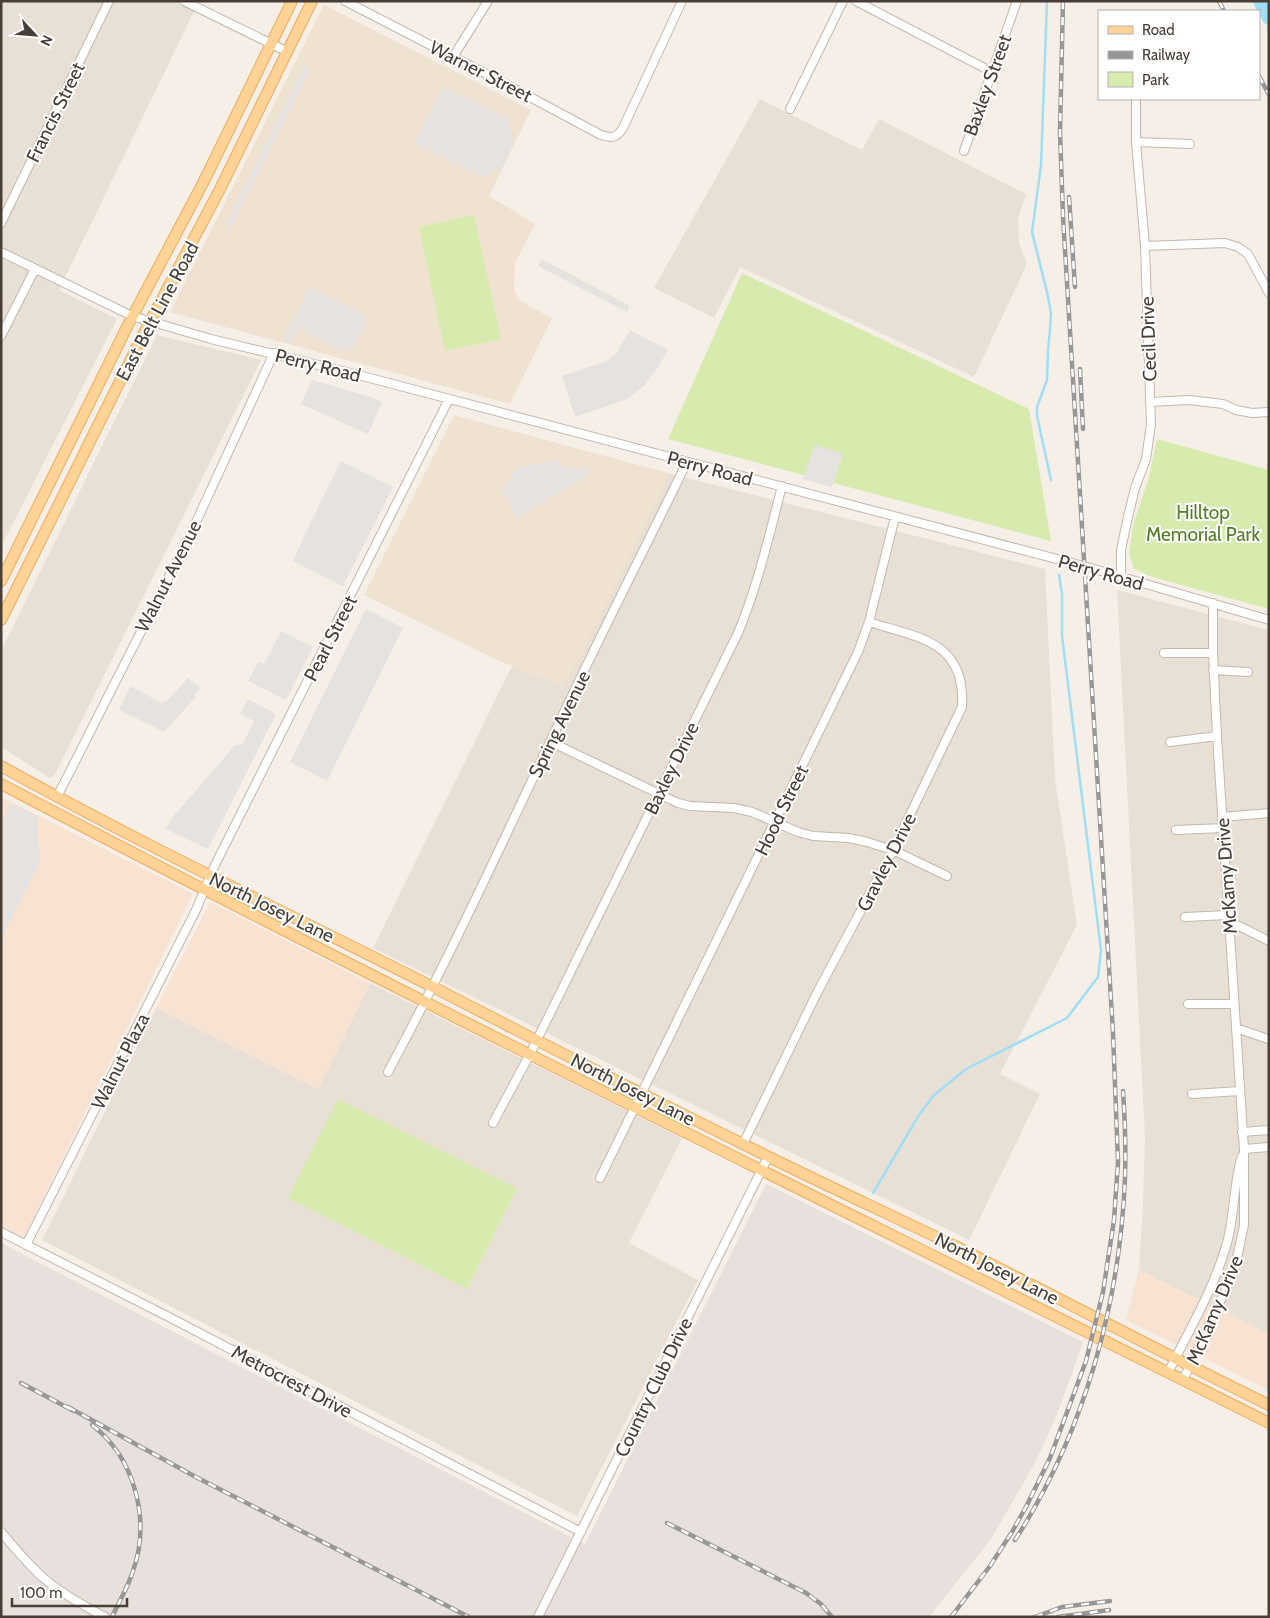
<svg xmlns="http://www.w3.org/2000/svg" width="1270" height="1618" font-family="Cabin,sans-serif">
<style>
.residential{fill:#e9e0d5}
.commercial{fill:#f8e2d1}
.industrial{fill:#e7e0dc}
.education{fill:#efe2d0}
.green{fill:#d8ebae}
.parking{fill:#e6e2df}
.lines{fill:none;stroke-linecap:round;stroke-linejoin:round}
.stream{stroke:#a0def5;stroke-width:2.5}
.river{stroke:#a0def5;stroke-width:14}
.minor-casing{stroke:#c4b8ac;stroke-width:10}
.major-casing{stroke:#ebad5f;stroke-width:12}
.minor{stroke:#fff;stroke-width:8}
.major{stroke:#ffd296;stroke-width:10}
.rail-casing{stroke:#979797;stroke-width:4.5}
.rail{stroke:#fff;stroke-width:2.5;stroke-dasharray:8;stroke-linecap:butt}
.labels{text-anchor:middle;stroke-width:4;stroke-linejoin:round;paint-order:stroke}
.street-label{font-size:19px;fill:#483e36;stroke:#fff}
.park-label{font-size:19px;fill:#547e25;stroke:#fff}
</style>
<rect width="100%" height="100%" fill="#f5efe7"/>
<path class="residential" d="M 1,1 L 199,1 L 59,290 L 117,319 L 1,547 Z
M 760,99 L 862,150 L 879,119 L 1026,194 L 1018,219 L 1019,243 L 1027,264 L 974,377 L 740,267 L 714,318 L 654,288 Z
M 157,335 L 261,360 L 55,774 L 50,778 L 1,747 L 1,651 Z
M 668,473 L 1045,569 L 1055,779 L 1077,925 L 1000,1074 L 1040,1094 L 969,1240 L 373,948 L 512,666 L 562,686 L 663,488 Z
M 1117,590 L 1269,630 L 1269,1334 L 1139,1270 L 1143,1203 L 1145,1138 Z
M 370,983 L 682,1138 L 629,1243 L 698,1280 L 577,1516 L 42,1240 L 156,1008 L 318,1089 Z"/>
<path class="commercial" d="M 1,797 L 193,894 L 24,1237 L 1,1226 Z
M 210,902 L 370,983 L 318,1089 L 156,1008 Z
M 1139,1270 L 1269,1334 L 1269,1390 L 1126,1320 Z"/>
<path class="industrial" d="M 766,1184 L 1083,1342 L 1058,1412 L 1036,1461 L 991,1539 L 929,1617 L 1,1617 L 1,1243 L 585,1544 Z"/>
<path class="education" d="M 324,5 L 531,110 L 489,196 L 535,224 L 515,263 L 514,288 L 517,298 L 527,305 L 552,318 L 510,404 L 170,312 Z
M 454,415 L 668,473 L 663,488 L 577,664 L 562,686 L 493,658 L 364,595 Z"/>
<path class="green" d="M 474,215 L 501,339 L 445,351 L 419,227 Z
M 742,273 L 1029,409 L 1051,541 L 668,439 Z
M 1157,439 L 1269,470 L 1269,609 L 1152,577 L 1134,569 L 1129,554 L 1133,525 L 1148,480 Z
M 338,1099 L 517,1188 L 467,1289 L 288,1198 Z"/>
<path class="parking" d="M 304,65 L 311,68 L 231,228 L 225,225 Z
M 443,87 L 509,119 L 513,144 L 502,167 L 482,177 L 414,144 Z
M 542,259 L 630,306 L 627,312 L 538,266 Z
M 310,287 L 363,314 L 366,322 L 352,349 L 342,351 L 298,328 L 290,343 L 283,339 Z
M 630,330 L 668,350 L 659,366 L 644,386 L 625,400 L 575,417 L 562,376 L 607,361 L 617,352 Z
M 312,380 L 370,397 L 382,402 L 368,434 L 301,404 Z
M 815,445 L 843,454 L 832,487 L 803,479 Z
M 557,460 L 563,467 L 586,469 L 589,475 L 515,519 L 508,499 L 501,493 L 516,468 Z
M 341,461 L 393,487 L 343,586 L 293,561 L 306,532 Z
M 366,609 L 403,628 L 327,781 L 290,762 Z
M 281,631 L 313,647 L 286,700 L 248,681 L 258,662 L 264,664 Z
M 188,678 L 201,688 L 194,695 L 196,697 L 164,732 L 119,710 L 130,686 L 162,703 L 167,701 Z
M 248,699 L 276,714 L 208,849 L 166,829 L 172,818 L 235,745 L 242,745 L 254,721 L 240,714 Z
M 11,804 L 37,816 L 40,862 L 1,940 L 1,823 Z"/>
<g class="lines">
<path class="stream" d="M 1047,1 L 1041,165 L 1032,232 L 1047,292 L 1051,313 L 1050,329 L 1048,350 L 1047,380 L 1037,407 L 1037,416 L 1051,480
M 873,1193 L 919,1115 L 934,1095 L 966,1069 L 1067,1018 L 1098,977 L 1101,950 L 1062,636 L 1062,594 L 1059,575"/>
<path class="river" d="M 1260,1 L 1269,18"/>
<g class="minor-casing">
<path id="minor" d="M 184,1 L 288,52
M 345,1 L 500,81 L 601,135 C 613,139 617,137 623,128 L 682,1
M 856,1 L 992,72
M 453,57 L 488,1
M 790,109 L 843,1
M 1136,142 L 1190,144
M 964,151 L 1017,1
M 1,223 L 109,1
M 1145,246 L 1225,243 L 1238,247 L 1248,254 L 1269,293
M 1,252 L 132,316 L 211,339 L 347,372 L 1091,568 L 1269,620
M 1,336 L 35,269
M 1150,402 L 1189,400 L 1223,404 L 1236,410 L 1252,413 L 1269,412
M 1121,577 L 1121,550 L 1127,521 L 1135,488 L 1146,459 L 1151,424 L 1145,246 L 1136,142 L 1136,99
M 1164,653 L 1213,653
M 1213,670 L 1248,672
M 551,742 L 678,803 L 690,806 L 734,808 L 752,812 L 798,832 L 813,836 L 849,838 L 867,842 L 893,850 L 947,876
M 1170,742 L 1217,736
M 57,797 L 191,533 L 274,353
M 1222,817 L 1269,813
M 1176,830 L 1223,828
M 1185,917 L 1228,915
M 1229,921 L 1269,941
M 1188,1004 L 1234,1004
M 1236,1028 L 1268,1039
M 388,1072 C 453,951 510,826 569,702 C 607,622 648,542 687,462
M 1192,1094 L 1240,1091
M 493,1123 L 530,1054 L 738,633 C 758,585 769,536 782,486
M 1242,1132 L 1269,1130
M 743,1144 L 818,991 L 893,850 L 962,707 C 966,641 919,638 869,622
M 1244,1149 L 1269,1147
M 600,1178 L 858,652 L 869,622 L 895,517
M 1,1232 L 167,1316 L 581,1532
M 26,1245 L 165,971 L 196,910 L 215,865 L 449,399
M 1168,1373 C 1189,1330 1214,1289 1227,1243 C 1235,1215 1233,1184 1242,1156
M 1183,1380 L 1234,1272 L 1244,1225 L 1244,1149 L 1217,736 L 1213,653 L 1213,603
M 1,1532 C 15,1548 29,1566 46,1580 C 64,1595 84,1606 105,1617
M 538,1617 L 768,1157"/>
</g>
<g class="major-casing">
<path id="major" d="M 1,581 L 129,323 L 204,181 L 292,1
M 1,620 L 146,329 L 220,189 L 312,1
M 1,766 C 143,845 289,914 433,987 C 545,1045 658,1102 771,1158 C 832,1188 895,1217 957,1247 C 1061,1299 1164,1354 1269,1405
M 1,784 C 420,1004 846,1211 1269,1423"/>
</g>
<use href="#minor" class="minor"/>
<use href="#major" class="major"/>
<g class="rail-casing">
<path id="rail" d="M 1219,1 L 1224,11
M 1259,76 L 1269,95
M 1069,197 L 1075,287
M 1080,369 L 1083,429
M 21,1383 L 74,1411
M 68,1407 L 194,1476 L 469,1617
M 92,1425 C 135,1458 151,1520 133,1571 C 128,1587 119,1602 112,1617
M 667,1523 L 806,1593 L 821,1604 L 832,1617
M 1015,1540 C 1084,1433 1120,1304 1125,1178 C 1126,1149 1125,1120 1123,1091
M 951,1617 L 990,1566 L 1012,1532 L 1027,1505 L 1050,1458 L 1086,1361 L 1103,1292 L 1114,1220 L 1118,1162 L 1113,1033 L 1063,217 L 1060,132 L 1063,1
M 1035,1617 L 1062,1607 L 1110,1601
M 1058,1617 L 1109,1610"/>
</g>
<use href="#rail" class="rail"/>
</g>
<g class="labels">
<g class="street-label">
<text transform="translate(481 71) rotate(27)" y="7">Warner Street</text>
<text transform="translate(987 85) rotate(-70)" y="7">Baxley Street</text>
<text transform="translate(55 112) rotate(-64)" y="7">Francis Street</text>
<text transform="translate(157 311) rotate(-62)" y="7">East Belt Line Road</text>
<text transform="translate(1148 339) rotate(-92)" y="7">Cecil Drive</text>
<text transform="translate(318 365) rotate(14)" y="7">Perry Road</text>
<text transform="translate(710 468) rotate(15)" y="7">Perry Road</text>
<text transform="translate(1101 572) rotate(16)" y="7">Perry Road</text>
<text transform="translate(168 576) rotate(-63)" y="7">Walnut Avenue</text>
<text transform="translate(330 638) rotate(-63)" y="7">Pearl Street</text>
<text transform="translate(559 724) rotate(-64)" y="7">Spring Avenue</text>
<text transform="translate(671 768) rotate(-64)" y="7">Baxley Drive</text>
<text transform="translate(781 810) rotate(-64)" y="7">Hood Street</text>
<text transform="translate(886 862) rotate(-63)" y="7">Gravley Drive</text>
<text transform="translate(1226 876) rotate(-94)" y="7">McKamy Drive</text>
<text transform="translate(272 907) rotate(26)" y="7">North Josey Lane</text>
<text transform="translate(120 1061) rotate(-63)" y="7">Walnut Plaza</text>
<text transform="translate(633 1089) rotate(27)" y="7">North Josey Lane</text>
<text transform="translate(997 1268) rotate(27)" y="7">North Josey Lane</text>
<text transform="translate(1214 1310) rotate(-67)" y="7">McKamy Drive</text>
<text transform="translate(292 1381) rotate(28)" y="7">Metrocrest Drive</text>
<text transform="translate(653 1387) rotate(-64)" y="7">Country Club Drive</text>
</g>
<g class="park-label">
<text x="1203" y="519">Hilltop<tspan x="1203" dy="22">Memorial Park</tspan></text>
</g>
</g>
<rect width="1270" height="1618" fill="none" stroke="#483e36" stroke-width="5"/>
<rect x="1098" y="10" width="162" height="90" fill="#ffffff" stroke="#b6b2af"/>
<rect x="1108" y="26" width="25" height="8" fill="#ffd296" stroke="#b6b2af"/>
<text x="1142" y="35" font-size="15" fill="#483e36">Road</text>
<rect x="1108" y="51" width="25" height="8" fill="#979797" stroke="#b6b2af"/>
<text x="1142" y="60" font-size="15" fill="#483e36">Railway</text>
<rect x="1108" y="72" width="25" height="15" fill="#d8ebae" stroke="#b6b2af"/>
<text x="1142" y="85" font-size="15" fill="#483e36">Park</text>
<g transform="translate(35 35) rotate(116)" stroke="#ffffff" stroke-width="4" paint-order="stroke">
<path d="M0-4L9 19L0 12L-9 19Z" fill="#483e36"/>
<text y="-8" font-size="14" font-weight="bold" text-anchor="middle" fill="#483e36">N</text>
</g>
<path d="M12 1598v8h115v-8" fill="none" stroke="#483e36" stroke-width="2.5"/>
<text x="20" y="1598" font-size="15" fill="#483e36" stroke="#ffffff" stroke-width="4" paint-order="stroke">100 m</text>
</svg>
